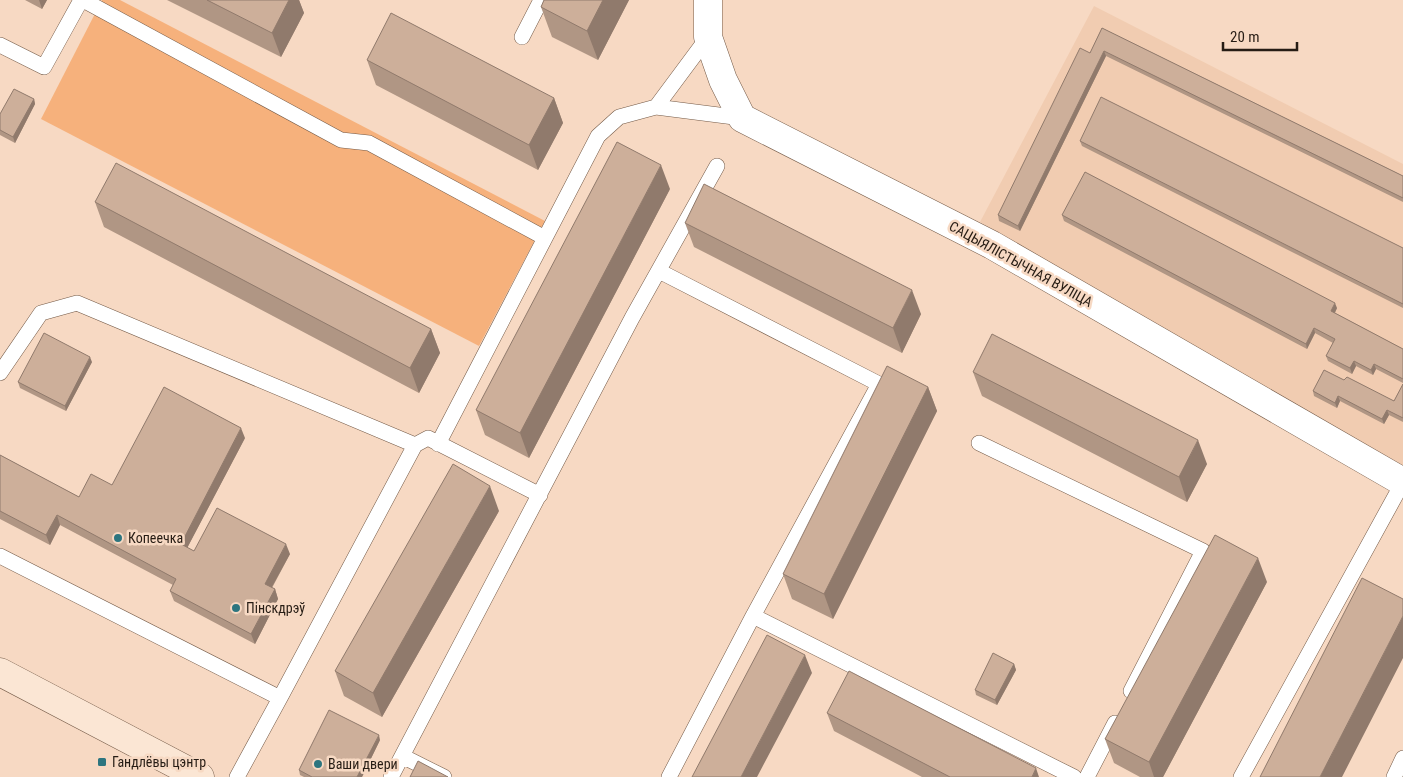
<svg xmlns="http://www.w3.org/2000/svg" width="1403" height="777" font-family="'Roboto Condensed',sans-serif">
<style>
.built{fill:#f1ccb1}
.green{fill:#f6b17c}
.lines{fill:none;stroke-linecap:round;stroke-linejoin:round}
.lane-casing{stroke:#745a47;stroke-width:16}
.street-casing{stroke:#745a47;stroke-width:29}
.secondary-casing{stroke:#745a47;stroke-width:29}
.lane{stroke:#fff;stroke-width:15}
.street{stroke:#fff;stroke-width:28}
.secondary{stroke:#fbe6d4;stroke-width:28}
.wall{fill:#b09684}
.shaded-wall{fill:#907a6c}
.building{fill:#cdaf9a;stroke:#907a6c}
.poi-dot{fill:#2d757f;stroke:#f7d9c3;stroke-width:2}
.labels{text-anchor:middle;stroke-width:5;stroke-linejoin:round;paint-order:stroke}
.street-label{font-size:14px;fill:#261c14;stroke:#f7d9c3}
.poi-label{font-size:14px;fill:#261c14;stroke:#f7d9c3;text-anchor:start}
</style>
<rect width="100%" height="100%" fill="#f7d9c3"/>
<path class="built" d="M 1094,6 L 1403,164 L 1403,465 L 1313,415 L 980,222 Z"/>
<path class="green" d="M 102,0 L 120,0 L 545,221 L 479,346 L 41,119 Z"/>
<g class="lines">
<g class="lane-casing">
<path id="lane" d="M 83,0 L 341,140 L 369,143 L 545,238
M 522,37 L 541,0
M 0,45 L 44,67 L 81,0
M 656,107 L 708,37
M 659,271 L 879,384 L 753,616
M 0,373 L 41,313 L 77,303 L 415,445
M 979,443 L 1203,551 L 1131,691
M 438,444 L 598,136 L 619,117 L 656,107 L 742,118
M 0,556 L 280,698 L 415,445 L 428,438 L 540,495
M 402,756 L 444,777
M 237,777 L 280,698
M 391,777 L 632,318 L 717,166
M 669,777 L 753,616 L 1074,777
M 1087,777 L 1115,723
M 1241,777 L 1403,482
M 1394,777 L 1403,758"/>
</g>
<g class="street-casing">
<path id="street" d="M 708,0 L 708,37 L 723,80 L 742,118 L 992,245 L 1403,482"/>
</g>
<g class="secondary-casing">
<path id="secondary" d="M 0,672 L 200,777"/>
</g>
<use href="#lane" class="lane"/>
<use href="#street" class="street"/>
<use href="#secondary" class="secondary"/>
</g>
<path class="wall" d="M 25,0 L 47,0 L 42,9 Z
M 167,0 L 299,0 L 304,13 L 281,57 Z
M 544,0 L 629,0 L 598,60 L 552,37 L 541,7 Z
M 1102,28 L 1403,176 L 1403,202 L 1106,56 L 1020,231 L 999,221 L 998,215 L 1090,53 Z
M 367,60 L 554,98 L 563,123 L 538,170 L 376,85 Z
M 34,99 L 35,104 L 15,143 L 0,135 L 0,114 Z
M 1080,141 L 1403,248 L 1403,308 L 1082,146 Z
M 670,189 L 529,458 L 485,435 L 476,410 Z
M 95,202 L 431,329 L 440,353 L 419,393 L 104,227 Z
M 1062,215 L 1337,308 L 1335,313 L 1403,349 L 1403,383 L 1376,369 L 1373,375 L 1356,366 L 1352,374 L 1328,361 L 1326,356 L 1333,343 L 1315,333 L 1307,349 L 1064,221 Z
M 685,223 L 921,314 L 902,353 L 694,247 Z
M 92,362 L 66,411 L 20,388 L 18,382 Z
M 973,372 L 1207,464 L 1187,502 L 982,396 Z
M 1344,380 L 1394,401 L 1403,384 L 1403,422 L 1389,415 L 1384,424 L 1340,401 L 1337,408 L 1314,396 L 1313,391 Z
M 928,387 L 937,411 L 833,619 L 792,599 L 783,574 Z
M 245,438 L 187,548 L 194,551 L 290,554 L 272,588 L 275,589 L 278,599 L 255,644 L 174,601 L 170,591 L 173,585 L 60,525 L 50,545 L 0,519 L 0,455 L 79,497 Z
M 499,511 L 382,717 L 344,696 L 335,671 Z
M 1267,582 L 1163,777 L 1140,777 L 1114,763 L 1105,739 Z
M 1014,664 L 1016,670 L 997,705 L 976,695 L 975,690 Z
M 827,713 L 1039,777 L 922,777 L 834,731 Z
M 380,740 L 362,777 L 304,777 L 300,775 L 299,770 Z"/>
<path class="shaded-wall" d="M 39,0 L 47,0 L 42,9 Z
M 289,0 L 299,0 L 304,13 L 281,57 L 272,33 Z
M 603,0 L 629,0 L 598,60 L 587,31 Z
M 1104,51 L 1106,56 L 1020,231 L 1018,226 Z
M 554,98 L 563,123 L 538,170 L 529,145 Z
M 34,99 L 35,104 L 15,143 L 13,137 Z
M 661,165 L 670,189 L 529,458 L 520,433 Z
M 912,290 L 921,314 L 902,353 L 893,328 Z
M 1335,303 L 1337,308 L 1333,316 L 1331,311 Z
M 1314,328 L 1315,333 L 1307,349 L 1306,344 Z
M 431,329 L 440,353 L 419,393 L 410,368 Z
M 90,357 L 92,362 L 66,411 L 65,406 Z
M 1354,361 L 1356,366 L 1352,374 L 1350,368 Z
M 1374,364 L 1376,369 L 1373,375 L 1371,370 Z
M 928,387 L 937,411 L 833,619 L 824,594 Z
M 1338,396 L 1340,401 L 1337,408 L 1335,403 Z
M 1387,410 L 1389,415 L 1384,424 L 1382,419 Z
M 241,428 L 245,438 L 184,554 L 181,544 Z
M 1198,440 L 1207,464 L 1187,502 L 1179,477 Z
M 490,486 L 499,511 L 382,717 L 373,693 Z
M 57,515 L 60,525 L 50,545 L 46,535 Z
M 286,544 L 290,554 L 268,594 L 265,584 Z
M 1258,558 L 1267,582 L 1163,777 L 1154,777 L 1149,762 Z
M 275,589 L 278,599 L 255,644 L 251,634 Z
M 1403,616 L 1403,658 L 1342,777 L 1320,777 Z
M 805,655 L 812,673 L 757,777 L 741,777 Z
M 1014,664 L 1016,670 L 997,705 L 995,700 Z
M 379,735 L 380,740 L 362,777 L 357,777 Z
M 1036,768 L 1039,777 L 1032,777 Z"/>
<path class="building" d="M 207,0 L 289,0 L 272,33 Z
M 544,0 L 603,0 L 587,31 L 541,7 Z
M 391,13 L 554,98 L 529,145 L 367,60 Z
M 1102,28 L 1403,176 L 1403,198 L 1104,51 L 1018,226 L 998,215 L 1080,48 L 1090,53 Z
M 14,89 L 34,99 L 13,137 L 0,130 L 0,114 Z
M 1101,97 L 1403,248 L 1403,304 L 1080,141 Z
M 617,142 L 661,165 L 520,433 L 476,410 Z
M 116,163 L 431,329 L 410,368 L 95,202 Z
M 1085,172 L 1335,303 L 1331,311 L 1403,349 L 1403,379 L 1374,364 L 1371,370 L 1354,361 L 1350,368 L 1326,356 L 1335,339 L 1314,328 L 1306,344 L 1062,215 Z
M 704,184 L 912,290 L 893,328 L 685,223 Z
M 44,333 L 90,357 L 65,406 L 18,382 Z
M 992,334 L 1198,440 L 1179,477 L 973,372 Z
M 887,366 L 928,387 L 824,594 L 783,574 Z
M 1324,370 L 1344,380 L 1347,377 L 1394,401 L 1403,384 L 1403,418 L 1387,410 L 1382,419 L 1338,396 L 1335,403 L 1313,391 Z
M 164,387 L 241,428 L 181,544 L 194,551 L 217,508 L 286,544 L 265,584 L 275,589 L 251,634 L 170,591 L 176,579 L 57,515 L 46,535 L 0,511 L 0,455 L 79,497 L 91,474 L 112,485 Z
M 453,464 L 490,486 L 373,693 L 335,671 Z
M 1215,535 L 1258,558 L 1149,762 L 1105,739 Z
M 1362,578 L 1403,599 L 1403,616 L 1320,777 L 1260,777 Z
M 767,635 L 805,655 L 741,777 L 692,777 Z
M 993,653 L 1014,664 L 995,700 L 975,690 Z
M 849,671 L 1036,768 L 1032,777 L 950,777 L 827,713 Z
M 329,710 L 379,735 L 357,777 L 312,777 L 299,770 Z
M 418,761 L 448,777 L 410,777 Z"/>
<g class="poi-dot">
<circle cx="118" cy="538" r="5"/>
<circle cx="236" cy="608" r="5"/>
<rect x="97" y="757" width="10" height="10" rx="2.5"/>
<circle cx="318" cy="764" r="5"/>
</g>
<g class="labels">
<g class="street-label">
<text transform="translate(1021 264) rotate(29)" y="5">САЦЫЯЛІСТЫЧНАЯ ВУЛІЦА</text>
</g>
<g class="poi-label">
<text x="128" y="543">Копеечка</text>
<text x="246" y="613">Пінскдрэў</text>
<text x="112" y="767">Гандлёвы цэнтр</text>
<text x="328" y="769">Ваши двери</text>
</g>
</g>
<path d="M1223 42v8h74v-8" fill="none" stroke="#261c14" stroke-width="2.5"/>
<text x="1230" y="42" font-size="15" fill="#261c14" stroke="#f7d9c3" stroke-width="4" paint-order="stroke">20 m</text>
</svg>
